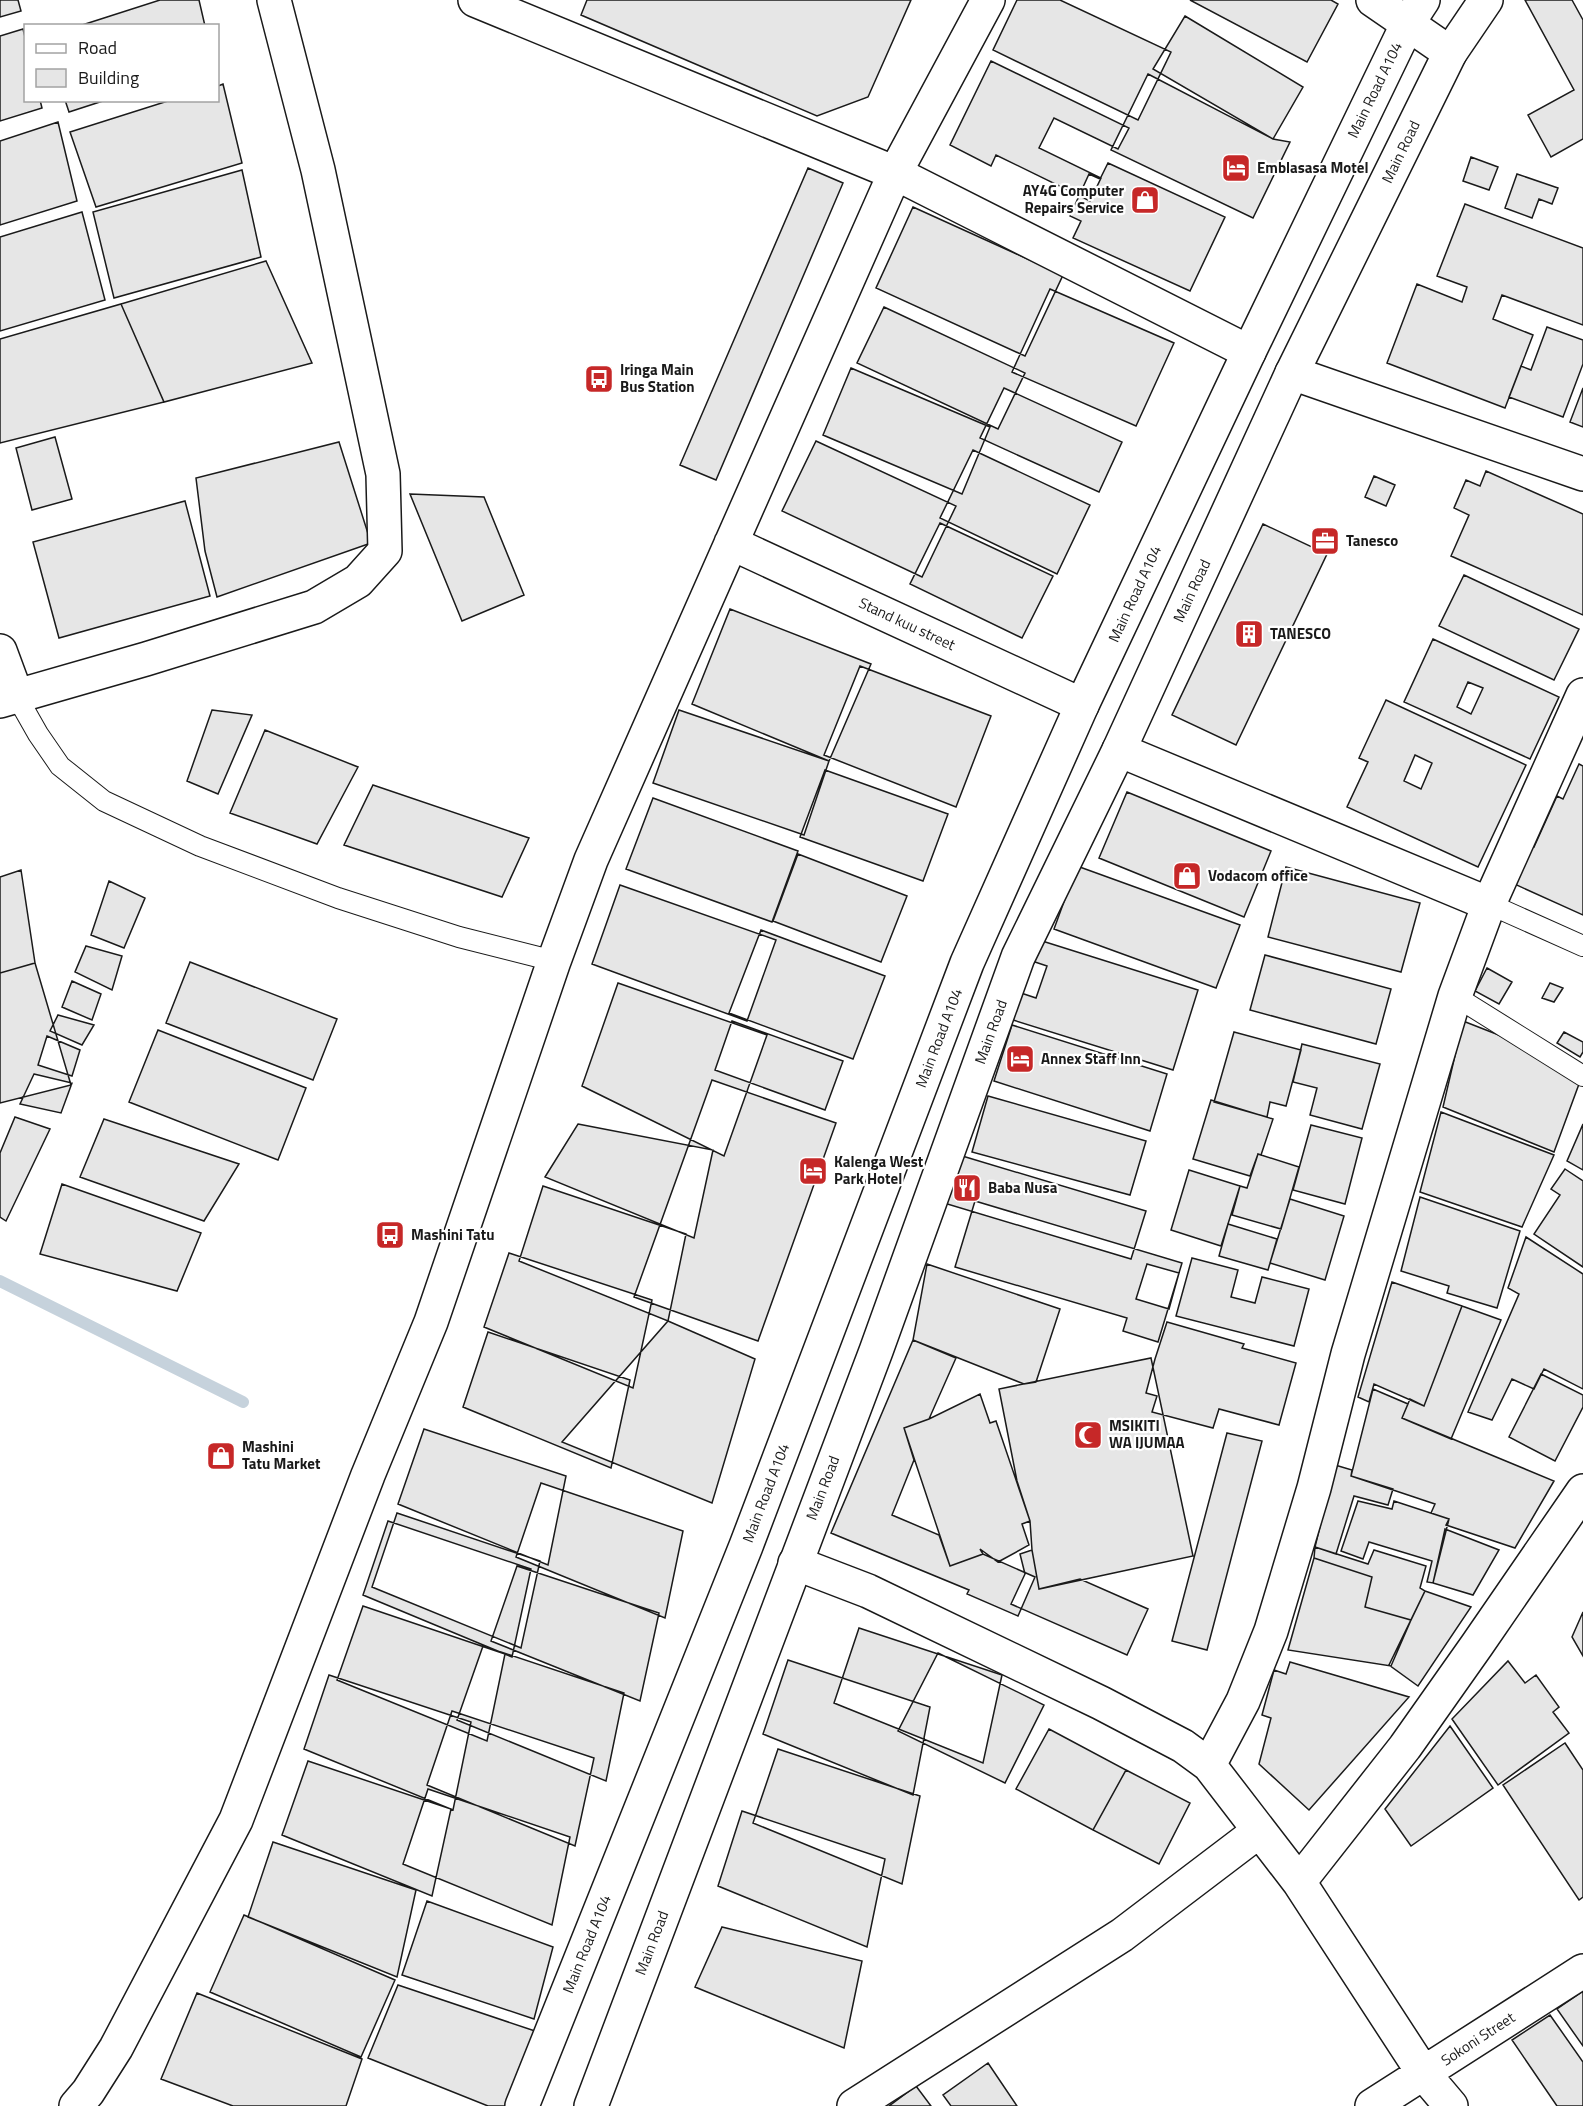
<svg xmlns="http://www.w3.org/2000/svg" width="1583" height="2106" font-family="'Titillium Web',sans-serif">
<style>
.lines{fill:none;stroke-linecap:round;stroke-linejoin:round}
.stream{stroke:#c6d2dc;stroke-width:12}
.building{fill:#e6e6e6;stroke:#1a1a1a;stroke-width:1.5;fill-rule:evenodd}
.service-casing{stroke:#1a1a1a;stroke-width:22}
.minor-casing{stroke:#1a1a1a;stroke-width:36}
.tertiary-casing{stroke:#1a1a1a;stroke-width:36}
.trunk-casing{stroke:#1a1a1a;stroke-width:36}
.service{stroke:#fff;stroke-width:20}
.minor{stroke:#fff;stroke-width:33}
.tertiary{stroke:#fff;stroke-width:33}
.trunk{stroke:#fff;stroke-width:33}
.labels{text-anchor:middle;stroke-width:4.5;stroke-linejoin:round;paint-order:stroke}
.street-label{font-size:15px;fill:#1a1a1a;stroke:#fff}
.poi-label{font-size:15px;font-weight:bold;fill:#1a1a1a;stroke:#fff;text-anchor:start}
</style>
<rect width="100%" height="100%" fill="#fff"/>
<g class="lines">
<path class="stream" d="M 0,1281 L 243,1402"/>
</g>
<path class="building" d="M 0,0 L 18,0 L 21,11 L 0,17 Z
M 160,0 L 199,0 L 205,26 L 79,26 Z
M 587,0 L 911,0 L 868,97 L 817,116 L 581,15 Z
M 1017,0 L 1060,0 L 1171,52 L 1138,120 L 993,50 Z
M 1190,0 L 1331,0 L 1338,4 L 1307,62 Z
M 1525,0 L 1572,0 L 1583,20 L 1583,139 L 1551,157 L 1528,115 L 1574,90 Z
M 1185,16 L 1303,87 L 1273,139 L 1153,69 Z
M 23,29 L 26,41 L 26,100 L 40,100 L 42,108 L 0,121 L 0,36 Z
M 991,61 L 1129,128 L 1118,149 L 1054,118 L 1039,148 L 1101,178 L 1090,201 L 996,155 L 991,166 L 950,145 Z
M 1148,74 L 1273,139 L 1290,142 L 1253,218 L 1111,150 Z
M 223,84 L 242,163 L 96,207 L 70,132 L 171,100 L 218,100 L 218,86 Z
M 65,100 L 106,100 L 69,112 Z
M 58,122 L 77,201 L 0,225 L 0,141 Z
M 1471,157 L 1498,167 L 1489,190 L 1463,181 Z
M 1108,163 L 1225,217 L 1190,291 L 1073,238 L 1081,221 L 1070,216 L 1089,174 L 1100,179 Z
M 808,168 L 843,183 L 716,480 L 680,465 Z
M 242,170 L 261,257 L 114,298 L 93,212 Z
M 1517,174 L 1558,188 L 1552,204 L 1539,199 L 1532,218 L 1505,208 Z
M 1465,204 L 1583,248 L 1583,325 L 1502,295 L 1493,319 L 1533,335 L 1505,408 L 1387,363 L 1417,284 L 1462,302 L 1467,287 L 1437,276 Z
M 913,207 L 1063,275 L 1025,356 L 876,288 Z
M 82,212 L 105,300 L 0,331 L 0,237 Z
M 266,261 L 312,363 L 164,402 L 121,304 Z
M 1050,289 L 1174,343 L 1136,426 L 1012,372 Z
M 121,304 L 164,402 L 0,443 L 0,339 Z
M 884,307 L 1025,373 L 998,429 L 857,363 Z
M 1547,327 L 1583,340 L 1583,364 L 1563,417 L 1509,397 L 1521,366 L 1531,370 Z
M 851,368 L 990,427 L 962,494 L 823,435 Z
M 1004,388 L 1122,442 L 1099,492 L 980,438 Z
M 1583,388 L 1583,427 L 1570,422 Z
M 55,437 L 72,499 L 32,510 L 16,448 Z
M 816,441 L 956,506 L 922,577 L 782,511 Z
M 339,442 L 371,543 L 217,597 L 205,551 L 196,478 Z
M 973,450 L 1090,505 L 1057,574 L 940,518 Z
M 1486,471 L 1583,514 L 1583,615 L 1451,556 L 1469,515 L 1454,508 L 1466,480 L 1480,486 Z
M 1374,476 L 1395,485 L 1386,506 L 1365,497 Z
M 410,494 L 484,497 L 524,595 L 462,621 Z
M 185,501 L 210,596 L 59,638 L 33,542 Z
M 940,523 L 1053,576 L 1022,638 L 910,584 Z
M 1263,524 L 1327,554 L 1236,745 L 1172,715 Z
M 1464,575 L 1579,629 L 1554,680 L 1439,626 Z
M 730,609 L 871,664 L 829,761 L 692,704 Z
M 1433,639 L 1559,697 L 1530,759 L 1404,702 ZM 1468,682 L 1483,688 L 1471,714 L 1457,707 Z
M 860,666 L 991,716 L 956,807 L 824,755 Z
M 1386,700 L 1526,765 L 1478,867 L 1347,807 L 1368,762 L 1359,758 ZM 1415,755 L 1432,763 L 1421,789 L 1404,781 Z
M 212,710 L 252,715 L 218,794 L 187,781 Z
M 679,710 L 829,761 L 804,835 L 653,783 Z
M 265,730 L 358,767 L 317,844 L 230,813 Z
M 1579,764 L 1583,766 L 1583,915 L 1510,882 L 1528,844 L 1534,847 L 1557,796 L 1563,799 Z
M 825,770 L 948,814 L 923,881 L 800,837 Z
M 373,785 L 529,838 L 502,897 L 344,845 Z
M 1127,792 L 1271,851 L 1244,917 L 1099,858 Z
M 653,798 L 798,851 L 772,922 L 626,869 Z
M 798,854 L 907,896 L 881,962 L 773,921 Z
M 1077,866 L 1240,925 L 1216,988 L 1054,929 Z
M 1286,867 L 1420,903 L 1401,972 L 1268,937 Z
M 21,870 L 35,963 L 0,973 L 0,877 Z
M 109,881 L 145,898 L 124,948 L 91,935 Z
M 620,885 L 776,940 L 747,1021 L 592,964 Z
M 761,930 L 885,976 L 853,1059 L 729,1013 Z
M 1039,940 L 1198,990 L 1173,1070 L 1013,1020 L 1021,993 L 1036,998 L 1047,966 L 1032,961 Z
M 86,946 L 122,956 L 112,990 L 75,972 Z
M 1265,955 L 1391,989 L 1376,1044 L 1250,1010 Z
M 190,962 L 337,1019 L 313,1080 L 166,1023 Z
M 35,963 L 71,1085 L 0,1103 L 0,973 Z
M 1487,968 L 1512,982 L 1499,1004 L 1475,991 Z
M 72,981 L 101,994 L 92,1020 L 62,1007 Z
M 618,983 L 767,1035 L 724,1156 L 582,1086 Z
M 1550,983 L 1563,988 L 1554,1002 L 1542,998 Z
M 58,1015 L 94,1025 L 82,1045 L 50,1031 Z
M 732,1021 L 843,1061 L 825,1110 L 715,1070 Z
M 1463,1021 L 1509,1039 L 1579,1084 L 1554,1152 L 1443,1107 Z
M 1012,1025 L 1167,1074 L 1150,1131 L 994,1081 Z
M 158,1030 L 306,1088 L 278,1160 L 129,1102 Z
M 1234,1032 L 1301,1050 L 1286,1106 L 1270,1102 L 1267,1117 L 1214,1102 Z
M 1564,1032 L 1583,1042 L 1583,1052 L 1580,1057 L 1557,1043 Z
M 47,1036 L 80,1050 L 72,1076 L 38,1065 Z
M 1302,1044 L 1380,1064 L 1362,1129 L 1310,1115 L 1317,1088 L 1293,1082 Z
M 34,1074 L 72,1083 L 61,1113 L 20,1104 Z
M 712,1080 L 836,1123 L 758,1341 L 634,1297 Z
M 988,1096 L 1146,1141 L 1130,1195 L 972,1152 Z
M 1211,1100 L 1273,1119 L 1261,1155 L 1258,1154 L 1250,1176 L 1193,1159 Z
M 1441,1112 L 1554,1155 L 1522,1227 L 1420,1192 Z
M 15,1117 L 50,1129 L 6,1221 L 0,1217 L 0,1153 Z
M 104,1119 L 239,1164 L 204,1221 L 80,1177 Z
M 578,1124 L 713,1150 L 694,1238 L 545,1177 Z
M 1583,1124 L 1583,1170 L 1567,1161 Z
M 1311,1125 L 1362,1138 L 1345,1204 L 1293,1190 Z
M 1258,1154 L 1299,1167 L 1281,1229 L 1232,1215 L 1240,1186 L 1247,1188 Z
M 959,1155 L 1146,1211 L 1131,1259 L 944,1203 Z
M 1565,1169 L 1583,1181 L 1583,1267 L 1534,1234 L 1560,1195 L 1551,1189 Z
M 1189,1170 L 1240,1186 L 1221,1246 L 1171,1230 Z
M 62,1184 L 201,1233 L 177,1291 L 40,1254 Z
M 543,1186 L 686,1234 L 668,1321 L 519,1261 Z
M 1420,1197 L 1520,1231 L 1497,1308 L 1447,1293 L 1449,1286 L 1401,1271 Z
M 1290,1199 L 1344,1216 L 1325,1280 L 1270,1263 Z
M 975,1201 L 1182,1263 L 1158,1342 L 1123,1331 L 1127,1318 L 955,1267 Z
M 1228,1224 L 1277,1239 L 1268,1270 L 1219,1256 Z
M 1526,1237 L 1583,1274 L 1583,1389 L 1544,1369 L 1534,1389 L 1512,1379 L 1492,1420 L 1468,1412 L 1519,1294 L 1508,1288 Z
M 509,1253 L 652,1300 L 633,1388 L 484,1327 Z
M 1192,1258 L 1238,1270 L 1231,1297 L 1255,1303 L 1262,1277 L 1309,1289 L 1294,1346 L 1176,1316 Z
M 927,1264 L 1060,1309 L 1036,1382 L 1024,1384 L 913,1340 Z
M 1147,1264 L 1179,1273 L 1169,1309 L 1136,1299 Z
M 1392,1282 L 1462,1306 L 1424,1406 L 1374,1384 L 1369,1402 L 1358,1397 Z
M 1462,1306 L 1501,1320 L 1451,1439 L 1402,1418 L 1410,1399 L 1424,1406 Z
M 668,1321 L 755,1359 L 712,1503 L 562,1442 Z
M 1167,1322 L 1244,1344 L 1242,1348 L 1296,1363 L 1279,1425 L 1219,1409 L 1213,1428 L 1152,1412 L 1157,1396 L 1146,1393 L 1155,1359 Z
M 488,1332 L 630,1380 L 611,1468 L 463,1407 Z
M 913,1340 L 956,1358 L 929,1419 L 904,1428 L 914,1460 L 892,1515 L 939,1535 L 950,1566 L 983,1554 L 1035,1577 L 1018,1616 L 967,1594 L 969,1590 L 831,1533 Z
M 1151,1358 L 1193,1556 L 1039,1589 L 1032,1550 L 1030,1521 L 1017,1481 L 999,1389 Z
M 1541,1374 L 1583,1395 L 1583,1407 L 1555,1461 L 1509,1437 Z
M 1373,1389 L 1408,1404 L 1402,1418 L 1554,1481 L 1515,1548 L 1446,1525 L 1449,1519 L 1431,1513 L 1435,1504 L 1351,1476 Z
M 980,1394 L 990,1423 L 996,1421 L 1030,1521 L 1022,1524 L 1029,1545 L 998,1562 L 980,1549 L 983,1554 L 950,1566 L 904,1428 L 929,1419 Z
M 424,1429 L 566,1476 L 548,1565 L 398,1504 Z
M 1227,1433 L 1262,1441 L 1207,1650 L 1172,1641 Z
M 1335,1465 L 1352,1470 L 1351,1476 L 1393,1489 L 1388,1505 L 1354,1496 L 1336,1554 L 1315,1547 Z
M 541,1483 L 683,1531 L 665,1618 L 516,1557 Z
M 1358,1501 L 1392,1509 L 1394,1501 L 1449,1519 L 1433,1583 L 1427,1582 L 1432,1561 L 1369,1542 L 1363,1559 L 1341,1551 Z
M 397,1513 L 540,1561 L 521,1648 L 372,1587 Z
M 388,1521 L 531,1569 L 512,1657 L 363,1595 Z
M 1445,1529 L 1499,1550 L 1473,1595 L 1433,1583 Z
M 1315,1547 L 1368,1564 L 1374,1550 L 1426,1566 L 1420,1588 L 1425,1591 L 1411,1620 L 1365,1607 L 1372,1577 L 1314,1558 Z
M 1032,1550 L 1039,1589 L 1080,1579 L 1148,1609 L 1127,1655 L 1011,1604 L 1025,1574 L 1020,1554 Z
M 1314,1558 L 1372,1577 L 1365,1607 L 1411,1620 L 1391,1666 L 1288,1650 Z
M 517,1566 L 659,1613 L 640,1701 L 491,1641 Z
M 1425,1591 L 1471,1607 L 1418,1686 L 1389,1665 Z
M 363,1606 L 505,1654 L 487,1741 L 337,1680 Z
M 1583,1612 L 1583,1656 L 1572,1637 Z
M 859,1628 L 1002,1675 L 983,1763 L 834,1703 Z
M 483,1646 L 624,1693 L 606,1781 L 457,1720 Z
M 938,1653 L 1044,1705 L 1005,1783 L 898,1731 Z
M 788,1660 L 930,1707 L 913,1795 L 763,1734 Z
M 1508,1661 L 1525,1683 L 1536,1675 L 1559,1707 L 1553,1712 L 1569,1733 L 1498,1785 L 1452,1719 Z
M 1290,1662 L 1409,1697 L 1309,1810 L 1259,1764 L 1271,1718 L 1262,1715 L 1274,1670 L 1286,1674 Z
M 329,1675 L 471,1722 L 453,1810 L 304,1749 Z
M 452,1711 L 594,1758 L 575,1846 L 427,1785 Z
M 1450,1726 L 1493,1788 L 1411,1846 L 1385,1809 Z
M 1049,1729 L 1126,1770 L 1093,1830 L 1016,1789 Z
M 1565,1743 L 1583,1770 L 1583,1897 L 1579,1900 L 1503,1785 Z
M 778,1749 L 920,1796 L 902,1884 L 753,1823 Z
M 308,1761 L 451,1809 L 432,1896 L 282,1835 Z
M 1126,1770 L 1190,1803 L 1159,1864 L 1093,1830 Z
M 428,1789 L 570,1837 L 552,1925 L 403,1864 Z
M 742,1811 L 885,1859 L 867,1947 L 718,1886 Z
M 273,1842 L 416,1890 L 397,1977 L 248,1917 Z
M 427,1901 L 553,1947 L 534,2019 L 402,1975 Z
M 244,1915 L 395,1980 L 361,2057 L 210,1992 Z
M 722,1927 L 862,1961 L 844,2048 L 695,1987 Z
M 398,1985 L 535,2031 L 509,2106 L 488,2106 L 368,2058 Z
M 1583,1991 L 1583,2046 L 1557,2009 Z
M 197,1993 L 362,2059 L 346,2106 L 233,2106 L 161,2079 Z
M 1550,2015 L 1583,2062 L 1583,2106 L 1557,2106 L 1512,2040 Z
M 988,2063 L 1017,2106 L 951,2106 L 943,2095 Z
M 916,2086 L 931,2106 L 889,2106 Z"/>
<g class="lines">
<g class="service-casing">
<path id="service" d="M 17,697 L 38,734 L 60,766 L 104,801 L 200,846 L 338,898 L 459,937 L 554,961
M 1489,904 L 1583,946
M 1455,996 L 1583,1076"/>
</g>
<g class="minor-casing">
<path id="minor" d="M 475,0 L 895,173 L 1249,352
M 1292,373 L 1583,474
M 731,543 L 1082,705
M 0,651 L 17,697
M 1119,750 L 1489,904
M 795,1563 L 868,1591 L 1101,1703 L 1183,1746 L 1209,1765 L 1299,1882 L 1424,2074 L 1451,2106
M 1209,1765 L 1243,1701 L 1271,1631 L 1314,1488 L 1348,1354 L 1455,996 L 1489,904 L 1583,695
M 1299,1882 L 1405,1747 L 1477,1645 L 1583,1491
M 76,2106 L 88,2092 L 116,2048 L 236,1820 L 368,1475 L 431,1322 L 554,961 L 591,860 L 895,173 L 988,0
M 854,2106 L 1122,1935 L 1259,1831
M 1372,2106 L 1583,1971"/>
</g>
<g class="tertiary-casing">
<path id="tertiary" d="M 1373,0 L 1450,53
M 0,701 L 146,659 L 314,607 L 358,581 L 385,551 L 383,474 L 318,170 L 274,0"/>
</g>
<g class="trunk-casing">
<path id="trunk" d="M 522,2106 L 746,1546 L 967,963 L 1082,705 L 1249,352 L 1408,23 L 1423,0
M 591,2106 L 876,1351 L 1018,957 L 1119,750 L 1292,373 L 1450,53 L 1486,0"/>
</g>
<use href="#service" class="service"/>
<use href="#minor" class="minor"/>
<use href="#tertiary" class="tertiary"/>
<use href="#trunk" class="trunk"/>
</g>
<defs>
<g id="hotel-square" transform="scale(1.5)"><rect x="-9" y="-9" width="18" height="18" rx="4" fill="#c62828" stroke="#fff"/><path d="M-6-4.5h1.5V1H6V5H4.5V3h-9V5H-6ZM-4 0a1.8 1.8 0 1 1 3.6 0ZM.5 0V-2.5h3Q6-2.5 6 0Z" fill="#fff"/></g>
<g id="shop-square" transform="scale(1.5)"><rect x="-9" y="-9" width="18" height="18" rx="4" fill="#c62828" stroke="#fff"/><path d="M-5-2.5h2.3a2.7 3.5 0 0 1 5.4 0H5L5.5 6h-11ZM-1.5-2.5h3a1.5 2.3 0 0 0-3 0Z" fill="#fff"/></g>
<g id="bus-square" transform="scale(1.5)"><rect x="-9" y="-9" width="18" height="18" rx="4" fill="#c62828" stroke="#fff"/><path d="M-5-6H5V4H4V6H2V4H-2V6H-4V4H-5ZM-3.5-4V0h7V-4ZM-3.5 1.2v1.5H-2V1.2ZM2 1.2v1.5H3.5V1.2Z" fill="#fff"/></g>
<g id="office-square" transform="scale(1.5)"><rect x="-9" y="-9" width="18" height="18" rx="4" fill="#c62828" stroke="#fff"/><path d="M-6-3h4V-5.5h4V-3h4V5H-6ZM-1-4.5V-3h2v-1.5ZM-6 0V1H6V0Z" fill="#fff"/></g>
<g id="building-square" transform="scale(1.5)"><rect x="-9" y="-9" width="18" height="18" rx="4" fill="#c62828" stroke="#fff"/><path d="M-4-6H4V6H1V3H-1V6H-4ZM-2.5-4.3h1.7v1.8h-1.7ZM.8-4.3h1.7v1.8H.8ZM-2.5-1h1.7V.8h-1.7ZM.8-1h1.7V.8H.8Z" fill="#fff"/></g>
<g id="restaurant-square" transform="scale(1.5)"><rect x="-9" y="-9" width="18" height="18" rx="4" fill="#c62828" stroke="#fff"/><path d="M-5-6h1v4h1v-4h1v4h1v-4h1v5L-1.5 .5V6h-2V.5L-5-1ZM5-6V6H3V1.5H1.5Q1.5-4 5-6Z" fill="#fff"/></g>
<g id="mosque-square" transform="scale(1.5)"><rect x="-9" y="-9" width="18" height="18" rx="4" fill="#c62828" stroke="#fff"/><path d="M3.5-4.9A6 6 0 1 0 3.5 4.9A5 5 0 1 1 3.5-4.9Z" fill="#fff"/></g>
</defs>
<g fill-rule="evenodd">
<use href="#hotel-square" x="1236" y="168"/>
<use href="#shop-square" x="1145" y="200"/>
<use href="#bus-square" x="599" y="379"/>
<use href="#office-square" x="1325" y="541"/>
<use href="#building-square" x="1249" y="634"/>
<use href="#shop-square" x="1187" y="876"/>
<use href="#hotel-square" x="1020" y="1059"/>
<use href="#hotel-square" x="813" y="1171"/>
<use href="#restaurant-square" x="967" y="1188"/>
<use href="#bus-square" x="390" y="1235"/>
<use href="#mosque-square" x="1088" y="1435"/>
<use href="#shop-square" x="221" y="1456"/>
</g>
<g class="labels">
<g class="street-label">
<text transform="translate(1375 90) rotate(-64)" y="5">Main Road A104</text>
<text transform="translate(1401 152) rotate(-64)" y="5">Main Road</text>
<text transform="translate(1192 591) rotate(-65)" y="5">Main Road</text>
<text transform="translate(1135 594) rotate(-65)" y="5">Main Road A104</text>
<text transform="translate(907 624) rotate(25)" y="5">Stand kuu street</text>
<text transform="translate(991 1032) rotate(-70)" y="5">Main Road</text>
<text transform="translate(939 1038) rotate(-69)" y="5">Main Road A104</text>
<text transform="translate(823 1488) rotate(-69)" y="5">Main Road</text>
<text transform="translate(766 1493) rotate(-69)" y="5">Main Road A104</text>
<text transform="translate(652 1943) rotate(-69)" y="5">Main Road</text>
<text transform="translate(587 1944) rotate(-68)" y="5">Main Road A104</text>
<text transform="translate(1478 2039) rotate(-33)" y="5">Sokoni Street</text>
</g>
<g class="poi-label">
<text x="1257" y="173">Emblasasa Motel</text>
<text x="1124" y="196" text-anchor="end">AY4G Computer<tspan x="1124" dy="17">Repairs Service</tspan></text>
<text x="620" y="375">Iringa Main<tspan x="620" dy="17">Bus Station</tspan></text>
<text x="1346" y="546">Tanesco</text>
<text x="1270" y="639">TANESCO</text>
<text x="1208" y="881">Vodacom office</text>
<text x="1041" y="1064">Annex Staff Inn</text>
<text x="834" y="1167">Kalenga West<tspan x="834" dy="17">Park Hotel</tspan></text>
<text x="988" y="1193">Baba Nusa</text>
<text x="411" y="1240">Mashini Tatu</text>
<text x="1109" y="1431">MSIKITI<tspan x="1109" dy="17">WA IJUMAA</tspan></text>
<text x="242" y="1452">Mashini<tspan x="242" dy="17">Tatu Market</tspan></text>
</g>
</g>
<rect x="24" y="24" width="195" height="78" fill="#ffffff" stroke="#a3a3a3" stroke-width="1.5"/>
<rect x="36" y="44" width="30" height="9" fill="#ffffff" stroke="#a3a3a3" stroke-width="1.5"/>
<text x="78" y="54" font-size="18" fill="#1a1a1a">Road</text>
<rect x="36" y="69" width="30" height="18" fill="#e6e6e6" stroke="#a3a3a3" stroke-width="1.5"/>
<text x="78" y="84" font-size="18" fill="#1a1a1a">Building</text>
</svg>
